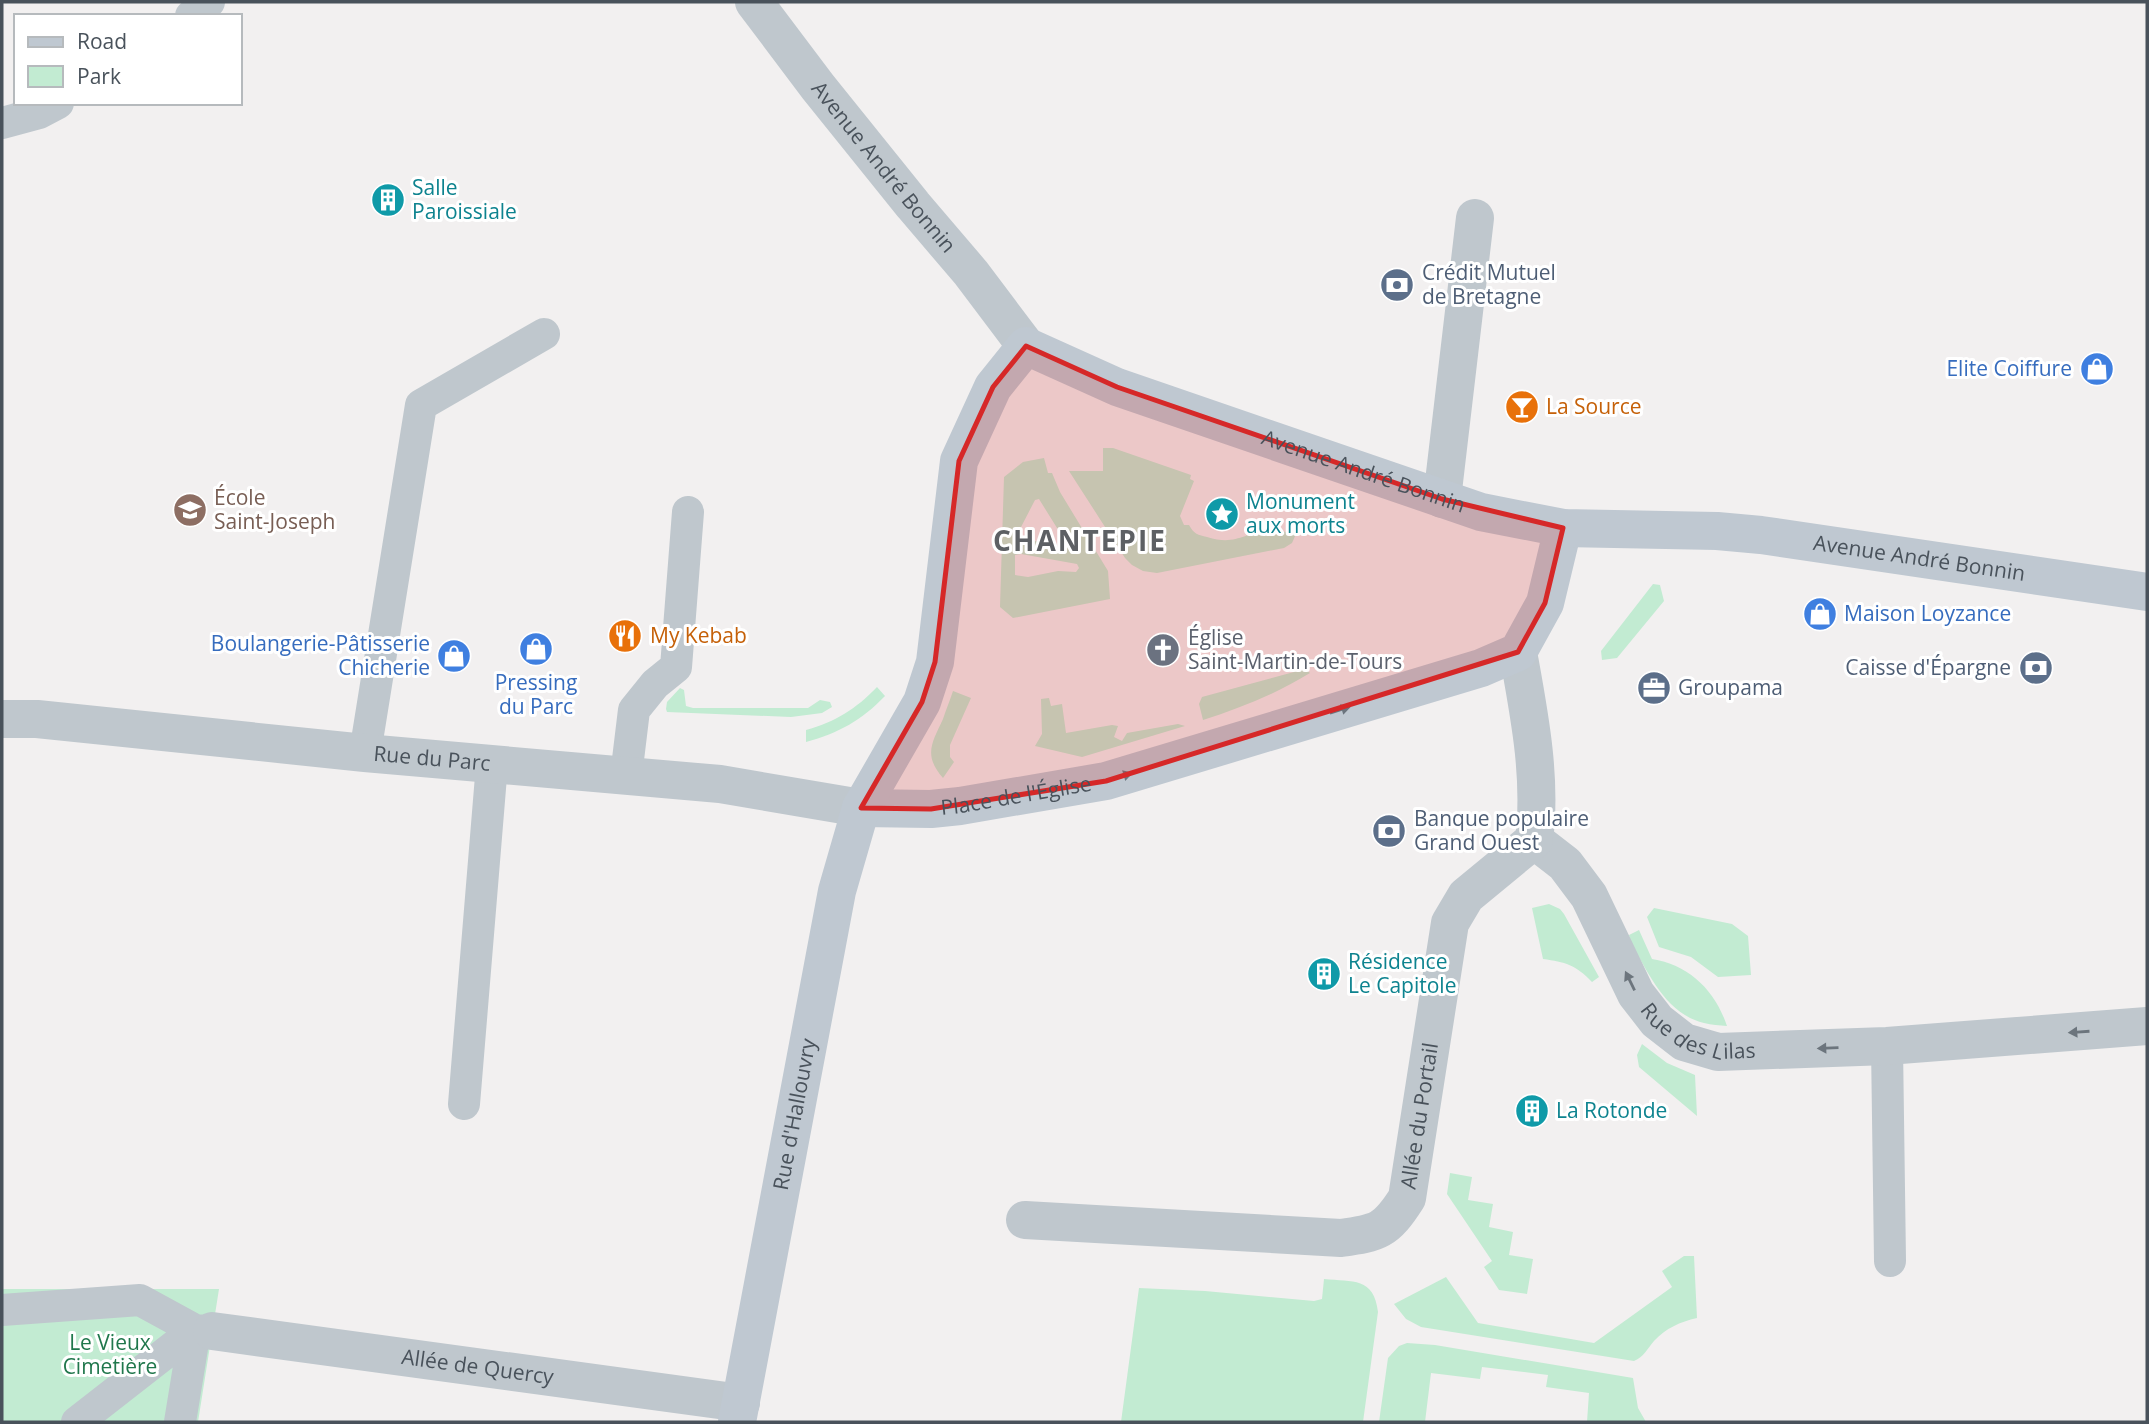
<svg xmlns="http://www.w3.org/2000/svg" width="2149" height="1424" font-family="'Open Sans',sans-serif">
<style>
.green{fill:#c2ebd2;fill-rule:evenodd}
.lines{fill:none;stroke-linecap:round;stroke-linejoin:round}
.service{stroke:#bfc7cd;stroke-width:32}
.minor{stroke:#bfc7cd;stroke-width:38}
.tertiary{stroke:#bfc7cd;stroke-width:38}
.secondary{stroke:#bfc8d1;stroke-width:38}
.oneway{fill:#6c757e}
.oneway2{fill:#6c757d}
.marked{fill:#d62828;fill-opacity:0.2;stroke:#d62828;stroke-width:5;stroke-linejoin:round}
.labels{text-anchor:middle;stroke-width:6;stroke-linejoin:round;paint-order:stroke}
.street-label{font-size:21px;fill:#49525b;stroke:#fff}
.culture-label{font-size:21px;fill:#0d838f;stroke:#fff;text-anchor:start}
.service-label{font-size:21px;fill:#4e5e75;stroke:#fff;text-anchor:start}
.shop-label{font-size:21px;fill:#366cbe;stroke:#fff;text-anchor:end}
.food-label{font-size:21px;fill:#c56008;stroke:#fff;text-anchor:start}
.education-label{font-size:21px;fill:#785e54;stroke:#fff;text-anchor:start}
.worship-label{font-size:21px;fill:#5b616d;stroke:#fff;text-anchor:start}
.park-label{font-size:21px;fill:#20774c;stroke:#fff}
.district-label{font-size:28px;font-weight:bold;letter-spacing:2px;fill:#5d6064;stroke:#fff}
</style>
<rect width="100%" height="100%" fill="#f2f0f0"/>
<path class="green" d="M 1103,448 L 1113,448 L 1191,475 L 1190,479 L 1194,481 L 1180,516 L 1184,525 L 1189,525 C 1194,534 1198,535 1207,537 C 1236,546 1242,533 1268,531 C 1278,530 1287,532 1296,534 L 1292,543 L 1284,548 L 1157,573 L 1143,571 L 1132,565 L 1125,558 L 1069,471 L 1103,471 Z
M 1044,458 L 1048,473 L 1052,473 L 1060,492 L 1108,571 L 1110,599 L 1013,618 L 1000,607 L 1004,477 L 1023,462 ZM 1039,499 L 1067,544 L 1066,549 L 1024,538 L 1020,534 L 1020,529 L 1035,500 ZM 1021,554 L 1077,564 L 1079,568 L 1076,572 L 1058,571 L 1028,577 L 1015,575 L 1015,555 Z
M 1653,584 L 1660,585 L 1664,601 L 1617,658 L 1602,660 L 1601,651 Z
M 1305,669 L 1310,673 C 1276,694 1240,708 1203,720 L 1199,704 L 1202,697 Z
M 877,687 L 885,696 C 862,720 839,733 806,742 L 806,730 C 835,722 856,709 877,687 Z
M 680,688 L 684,690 L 686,706 L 693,708 L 808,708 L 820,700 L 830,702 L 832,707 L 822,713 L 791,717 L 667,712 L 666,709 L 667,702 Z
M 953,691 L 971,698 L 950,745 L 950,757 L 954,762 L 943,778 C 923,755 932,743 943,719 C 946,710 950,700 953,691 Z
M 1049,698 L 1051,706 L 1062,704 L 1066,733 L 1112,725 L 1118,726 L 1114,737 L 1122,741 L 1127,733 L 1178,724 L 1185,726 L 1082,757 L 1035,746 L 1042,734 L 1041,699 Z
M 1549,904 L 1560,909 L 1564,914 L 1599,977 L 1592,982 C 1576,965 1565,962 1543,959 L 1532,908 Z
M 1654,908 L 1732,924 L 1748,936 L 1751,975 L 1718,977 L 1691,957 L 1659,947 L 1647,917 Z
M 1639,930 L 1652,959 C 1689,965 1715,990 1727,1026 C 1719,1025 1712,1025 1704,1023 C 1666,1014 1649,974 1631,943 L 1629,935 Z
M 1642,1044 L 1667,1063 L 1695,1075 L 1697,1116 L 1639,1067 L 1637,1055 Z
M 1450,1173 L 1472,1177 L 1468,1200 L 1493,1204 L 1489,1227 L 1513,1232 L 1509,1255 L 1533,1259 L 1527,1294 L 1499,1290 L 1484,1267 L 1492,1261 L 1447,1194 Z
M 1684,1256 L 1694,1256 L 1697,1318 C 1680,1322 1666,1328 1654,1341 C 1647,1349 1644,1357 1634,1361 L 1421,1327 L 1406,1319 L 1394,1304 L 1446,1277 L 1478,1323 L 1594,1343 L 1672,1287 L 1662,1271 Z
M 1324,1279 C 1353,1282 1374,1277 1378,1312 L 1363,1422 L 1121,1422 L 1139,1288 L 1205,1291 L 1314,1301 L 1322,1299 Z
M 2,1289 L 219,1289 L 198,1422 L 2,1422 Z
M 1407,1343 L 1435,1345 L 1633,1378 L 1638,1408 L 1646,1422 L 1587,1422 L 1589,1393 L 1546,1387 L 1548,1375 L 1482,1367 L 1480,1379 L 1431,1373 L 1425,1422 L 1379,1422 L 1388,1358 L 1399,1346 Z"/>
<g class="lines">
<path class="service" d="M 191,16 L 209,2
M 2,123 L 39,113 L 58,103
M 365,753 L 421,405 L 544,334
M 626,776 L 634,710 L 655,684 L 676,667 L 688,512
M 1887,1046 L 1890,1261
M 464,1104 L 492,764
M 2,1310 L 140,1300 L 195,1330 L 77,1422
M 180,1422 L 195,1330 L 204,1331"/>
<g class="minor">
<path d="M 1442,499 L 1475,218"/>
<path d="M 1518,652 C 1529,713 1542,778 1534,840"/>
<path id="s1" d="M 1534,840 L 1565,864 L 1589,896 L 1636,994 L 1657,1021 L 1684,1042 L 1718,1052 L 1887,1046 L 2147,1026"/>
<path id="s2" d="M 1025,1220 L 1341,1238 C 1378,1233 1386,1231 1407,1198 L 1450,923 L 1466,896 L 1534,840"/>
<path id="s3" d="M 212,1331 L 741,1403"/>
</g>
<g class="tertiary">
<path id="s4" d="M 754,2 L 818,87 L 913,205 L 971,273 L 1026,346"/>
<path id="s5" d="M 2,719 L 37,719 L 365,753 L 720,784 L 861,808"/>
</g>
<g class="secondary">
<path id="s6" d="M 861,808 L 931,809 L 960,806 L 1106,781 L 1481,668 L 1518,652 L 1545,603 L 1563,528"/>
<path id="s7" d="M 737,1422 L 837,891 L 861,808 L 922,702 L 935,662 L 959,461 L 993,387 L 1026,346 L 1117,387 L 1481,512 L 1563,528 L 1717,531 L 1761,535 L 2147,592"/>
</g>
</g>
<defs><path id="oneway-solid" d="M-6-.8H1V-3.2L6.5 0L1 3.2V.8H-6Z" transform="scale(1.75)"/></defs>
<g class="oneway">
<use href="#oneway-solid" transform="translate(1340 710) rotate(-17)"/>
<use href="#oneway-solid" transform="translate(1122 776) rotate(-16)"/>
</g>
<g class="oneway2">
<use href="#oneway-solid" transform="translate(1630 981) rotate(-116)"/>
<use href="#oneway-solid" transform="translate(2079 1032) rotate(176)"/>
<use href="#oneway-solid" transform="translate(1828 1048) rotate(178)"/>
</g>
<path class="marked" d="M 1026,346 L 1117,387 L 1442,499 L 1563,528 L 1545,603 L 1518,652 L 1106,781 L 931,809 L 861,808 L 922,702 L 935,662 L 959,461 L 993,387 Z"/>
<defs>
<g id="building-disc" transform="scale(1.75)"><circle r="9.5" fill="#0f9aa8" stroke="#fff"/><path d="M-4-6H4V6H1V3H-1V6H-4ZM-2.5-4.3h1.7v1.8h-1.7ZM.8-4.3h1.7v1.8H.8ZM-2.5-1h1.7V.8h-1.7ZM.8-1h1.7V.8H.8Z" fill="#fff"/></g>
<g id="bank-disc" transform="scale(1.75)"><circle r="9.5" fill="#5c6f8a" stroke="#fff"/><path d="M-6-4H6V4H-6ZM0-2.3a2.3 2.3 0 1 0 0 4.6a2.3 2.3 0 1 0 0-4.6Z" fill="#fff"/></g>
<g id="shop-disc" transform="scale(1.75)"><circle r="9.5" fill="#3f7fe0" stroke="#fff"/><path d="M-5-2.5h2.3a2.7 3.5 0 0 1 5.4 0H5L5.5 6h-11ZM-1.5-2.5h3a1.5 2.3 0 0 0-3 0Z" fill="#fff"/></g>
<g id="bar-disc" transform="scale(1.75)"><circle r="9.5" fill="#e8710a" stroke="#fff"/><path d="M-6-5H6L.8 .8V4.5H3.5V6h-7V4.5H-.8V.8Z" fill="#fff"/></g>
<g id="school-disc" transform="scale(1.75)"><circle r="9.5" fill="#8d6e63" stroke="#fff"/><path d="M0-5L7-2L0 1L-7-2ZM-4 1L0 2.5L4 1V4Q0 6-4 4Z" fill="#fff"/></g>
<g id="sight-disc" transform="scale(1.75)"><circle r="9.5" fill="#0f9aa8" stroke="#fff"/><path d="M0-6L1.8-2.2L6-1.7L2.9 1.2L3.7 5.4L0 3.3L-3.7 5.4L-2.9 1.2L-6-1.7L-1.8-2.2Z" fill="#fff"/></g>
<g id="restaurant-disc" transform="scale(1.75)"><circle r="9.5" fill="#e8710a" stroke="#fff"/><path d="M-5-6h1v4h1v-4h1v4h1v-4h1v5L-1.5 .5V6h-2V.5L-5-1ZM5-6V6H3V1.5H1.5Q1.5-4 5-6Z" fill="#fff"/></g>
<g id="church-disc" transform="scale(1.75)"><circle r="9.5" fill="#6b7280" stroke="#fff"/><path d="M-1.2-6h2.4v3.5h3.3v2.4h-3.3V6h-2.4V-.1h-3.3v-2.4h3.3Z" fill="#fff"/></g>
<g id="office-disc" transform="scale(1.75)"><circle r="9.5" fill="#5c6f8a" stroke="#fff"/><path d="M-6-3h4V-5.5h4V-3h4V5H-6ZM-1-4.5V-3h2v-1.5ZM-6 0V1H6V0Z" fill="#fff"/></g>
</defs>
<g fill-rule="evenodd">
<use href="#building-disc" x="388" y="200"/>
<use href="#bank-disc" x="1397" y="285"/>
<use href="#shop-disc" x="2097" y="369"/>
<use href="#bar-disc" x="1522" y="407"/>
<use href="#school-disc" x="190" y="510"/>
<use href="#sight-disc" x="1222" y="514"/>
<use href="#shop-disc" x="1820" y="614"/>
<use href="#restaurant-disc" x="625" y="636"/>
<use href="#shop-disc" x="536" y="649"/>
<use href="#church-disc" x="1163" y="650"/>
<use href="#shop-disc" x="454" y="656"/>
<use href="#bank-disc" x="2036" y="668"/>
<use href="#office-disc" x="1654" y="688"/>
<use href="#bank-disc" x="1389" y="831"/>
<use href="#building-disc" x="1324" y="974"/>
<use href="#building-disc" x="1532" y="1111"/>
</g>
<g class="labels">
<g class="street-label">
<text dy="7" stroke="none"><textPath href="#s4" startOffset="210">Avenue André Bonnin</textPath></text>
<text dy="7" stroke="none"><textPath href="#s7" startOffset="1488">Avenue André Bonnin</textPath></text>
<text dy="7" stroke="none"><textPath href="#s7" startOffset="2054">Avenue André Bonnin</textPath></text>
<text dy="7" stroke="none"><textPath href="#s5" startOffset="432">Rue du Parc</textPath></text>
<text dy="7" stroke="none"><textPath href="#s6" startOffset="156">Place de l'Église</textPath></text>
<text dy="7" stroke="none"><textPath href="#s1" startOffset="266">Rue des Lilas</textPath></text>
<text dy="7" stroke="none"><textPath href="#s7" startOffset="313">Rue d'Hallouvry</textPath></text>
<text dy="7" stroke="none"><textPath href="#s2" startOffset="481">Allée du Portail</textPath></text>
<text dy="7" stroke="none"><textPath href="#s3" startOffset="268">Allée de Quercy</textPath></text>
</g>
<g class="culture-label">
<text x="412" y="195">Salle<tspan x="412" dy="24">Paroissiale</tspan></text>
<text x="1246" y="509">Monument<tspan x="1246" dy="24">aux morts</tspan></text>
<text x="1348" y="969">Résidence<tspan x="1348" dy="24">Le Capitole</tspan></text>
<text x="1556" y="1118">La Rotonde</text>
</g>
<g class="service-label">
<text x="1422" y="280">Crédit Mutuel<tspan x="1422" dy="24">de Bretagne</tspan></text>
<text x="2011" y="675" text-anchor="end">Caisse d'Épargne</text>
<text x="1678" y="695">Groupama</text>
<text x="1414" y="826">Banque populaire<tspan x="1414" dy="24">Grand Ouest</tspan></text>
</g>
<g class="shop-label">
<text x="2072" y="376">Elite Coiffure</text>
<text x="1844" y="621" text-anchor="start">Maison Loyzance</text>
<text x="430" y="651">Boulangerie-Pâtisserie<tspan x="430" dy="24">Chicherie</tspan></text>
<text x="536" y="690" text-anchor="middle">Pressing<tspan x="536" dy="24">du Parc</tspan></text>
</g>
<g class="food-label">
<text x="1546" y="414">La Source</text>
<text x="650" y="643">My Kebab</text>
</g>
<g class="education-label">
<text x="214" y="505">École<tspan x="214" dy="24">Saint-Joseph</tspan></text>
</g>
<g class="worship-label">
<text x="1188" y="645">Église<tspan x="1188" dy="24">Saint-Martin-de-Tours</tspan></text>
</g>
<g class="park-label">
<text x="110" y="1350">Le Vieux<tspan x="110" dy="24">Cimetière</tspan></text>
</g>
<g class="district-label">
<text x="1080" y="551">CHANTEPIE</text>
</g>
</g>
<rect width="2149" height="1424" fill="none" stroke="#49525b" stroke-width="7"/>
<rect x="14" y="14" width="228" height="91" fill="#ffffff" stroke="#b6babd" stroke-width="2"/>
<rect x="28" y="37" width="35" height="10" fill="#bfc8d1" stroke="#b6babd" stroke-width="2"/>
<text x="77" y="49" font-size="21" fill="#49525b">Road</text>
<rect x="28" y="66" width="35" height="21" fill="#c2ebd2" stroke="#b6babd" stroke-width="2"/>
<text x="77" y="84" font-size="21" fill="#49525b">Park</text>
</svg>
